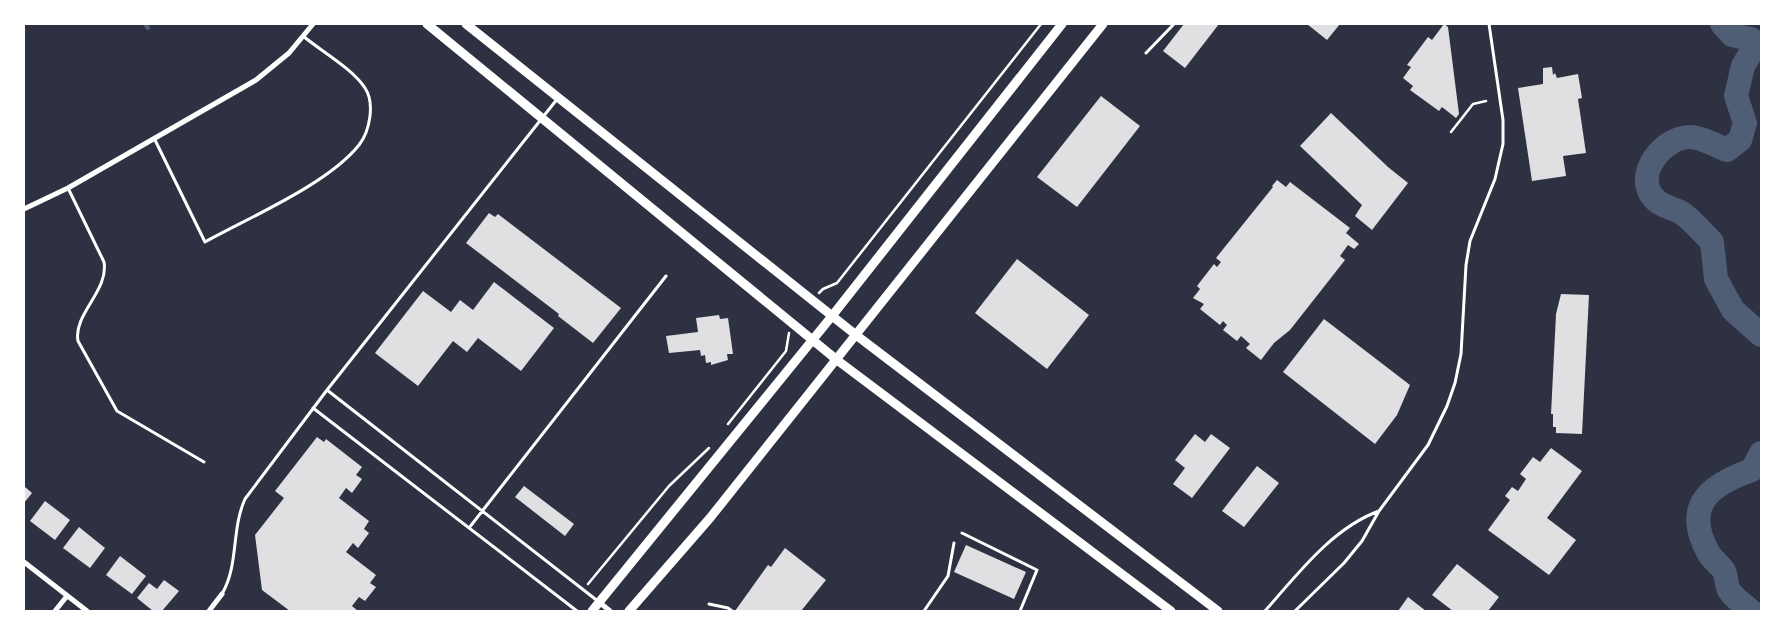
<svg xmlns="http://www.w3.org/2000/svg" width="1785" height="635" font-family="'Archivo Narrow',sans-serif">
<style>
.lines{fill:none;stroke-linecap:round;stroke-linejoin:round}
.stream{stroke:#4f5d75;stroke-width:4}
.river{stroke:#4f5d75;stroke-width:24}
.building{fill:#e0e0e3}
.path{stroke:#fff;stroke-width:2.5}
.service{stroke:#fff;stroke-width:3}
.minor{stroke:#fff;stroke-width:5}
.secondary{stroke:#fff;stroke-width:9}
</style>
<rect width="100%" height="100%" fill="#2d3142"/>
<g class="lines">
<path class="stream" d="M 145,24 L 148,28"/>
<path class="river" d="M 1722,24 L 1732,35 L 1751,39 L 1752,51 L 1743,66 L 1736,96 L 1745,123 L 1740,140 L 1727,150 C 1716,146 1701,137 1690,137 C 1664,137 1635,172 1652,196 C 1660,207 1672,207 1682,213 C 1693,221 1703,233 1712,242 L 1716,279 L 1733,310 L 1761,335
M 1751,611 C 1745,605 1733,598 1729,590 C 1726,585 1727,577 1724,571 C 1720,565 1713,560 1709,554 C 1682,506 1709,485 1752,470 L 1761,453"/>
</g>
<path class="building" d="M 1184,24 L 1219,24 L 1185,68 L 1163,51 Z
M 1307,24 L 1340,24 L 1327,40 Z
M 1444,24 L 1448,27 L 1459,114 L 1456,118 L 1442,107 L 1439,111 L 1410,90 L 1413,86 L 1403,78 L 1411,67 L 1407,65 L 1428,37 L 1432,40 Z
M 1552,67 L 1553,75 L 1555,73 L 1557,78 L 1578,74 L 1582,98 L 1578,99 L 1586,153 L 1563,156 L 1566,176 L 1532,181 L 1518,88 L 1543,84 L 1543,68 Z
M 1101,96 L 1140,126 L 1077,207 L 1037,177 Z
M 1331,113 L 1388,167 L 1408,183 L 1372,230 L 1355,216 L 1362,205 L 1300,146 Z
M 1277,180 L 1286,187 L 1290,182 L 1350,228 L 1346,233 L 1359,244 L 1354,249 L 1348,245 L 1340,256 L 1345,260 L 1290,330 L 1274,343 L 1261,360 L 1246,348 L 1250,344 L 1241,336 L 1237,341 L 1223,330 L 1227,325 L 1223,321 L 1220,325 L 1200,309 L 1204,304 L 1193,298 L 1200,289 L 1197,286 L 1214,264 L 1217,267 L 1221,262 L 1216,258 L 1273,187 L 1272,186 Z
M 489,213 L 495,217 L 498,214 L 621,308 L 593,343 L 558,316 L 559,314 L 466,243 Z
M 1017,259 L 1089,315 L 1047,369 L 975,313 Z
M 494,282 L 554,328 L 521,371 L 478,338 L 467,352 L 453,341 L 418,386 L 375,353 L 423,291 L 451,312 L 460,300 L 473,310 Z
M 1561,294 L 1589,295 L 1582,434 L 1556,433 L 1556,427 L 1553,427 L 1553,414 L 1551,414 L 1556,314 Z
M 719,315 L 720,319 L 728,318 L 733,354 L 727,354 L 728,360 L 711,365 L 711,362 L 706,363 L 705,355 L 701,356 L 700,350 L 669,353 L 666,336 L 698,332 L 696,318 Z
M 1324,319 L 1410,385 L 1397,415 L 1375,444 L 1283,372 Z
M 1195,434 L 1205,442 L 1211,434 L 1230,448 L 1192,498 L 1173,484 L 1185,468 L 1175,460 Z
M 317,437 L 324,442 L 326,439 L 362,467 L 356,475 L 362,479 L 352,493 L 346,488 L 339,498 L 369,521 L 364,529 L 369,533 L 358,548 L 353,543 L 346,552 L 376,575 L 370,583 L 376,587 L 365,601 L 359,597 L 352,606 L 358,611 L 290,611 L 262,590 L 255,535 L 284,498 L 275,491 Z
M 1551,448 L 1582,471 L 1547,518 L 1576,540 L 1549,575 L 1488,530 L 1510,500 L 1505,496 L 1512,487 L 1518,491 L 1526,479 L 1520,474 L 1533,457 L 1540,462 Z
M 1257,466 L 1279,483 L 1244,527 L 1222,511 Z
M 24,486 L 32,493 L 24,503 Z
M 524,486 L 574,524 L 565,536 L 515,497 Z
M 45,501 L 70,520 L 55,540 L 30,521 Z
M 79,527 L 105,548 L 90,568 L 63,548 Z
M 966,545 L 1026,572 L 1014,599 L 954,572 Z
M 785,548 L 826,580 L 801,611 L 735,611 L 768,565 L 771,567 Z
M 120,556 L 146,576 L 132,594 L 106,575 Z
M 1457,564 L 1499,597 L 1488,611 L 1453,611 L 1432,595 Z
M 164,580 L 179,591 L 162,611 L 153,611 L 137,598 L 149,583 L 157,589 Z
M 1408,597 L 1426,611 L 1398,611 Z"/>
<g class="lines">
<path class="path" d="M 1451,132 L 1473,104 L 1486,101
M 819,293 L 823,289 L 837,283 L 1041,24
M 728,424 L 786,351 L 789,333
M 588,584 L 669,486 L 709,448"/>
<path class="service" d="M 1146,53 L 1174,24
M 155,140 L 205,242 C 250,217 328,184 359,145 C 370,131 375,103 365,88 C 353,69 321,51 303,36
M 68,188 L 104,262 C 109,291 73,314 78,341 L 117,411 L 204,462
M 327,390 L 599,602
M 313,408 L 577,611
M 469,528 L 666,276
M 962,533 L 1037,570 L 1020,611
M 222,594 C 239,565 231,530 245,499 L 327,390 L 558,98
M 709,604 L 728,608 L 732,611
M 924,611 L 948,576 L 954,543
M 1265,611 C 1297,575 1332,528 1379,511
M 1295,611 L 1344,563 L 1362,541 L 1379,511 L 1428,445 L 1447,406 L 1455,383 L 1461,354 L 1466,265 L 1470,241 L 1495,179 L 1503,144 L 1503,120 L 1489,24"/>
<path class="minor" d="M 24,209 L 68,188 L 256,80 L 289,53 L 313,24
M 24,562 L 87,611
M 599,602 L 610,611
M 55,611 L 67,596
M 209,611 L 222,594"/>
<path class="secondary" d="M 427,24 L 837,360 L 1171,611
M 466,24 L 856,335 L 1218,611
M 592,611 L 832,316 L 1062,24
M 629,611 L 710,518 L 1103,24"/>
</g>
<rect width="1785" height="635" fill="none" stroke="#ffffff" stroke-width="50"/>
</svg>
